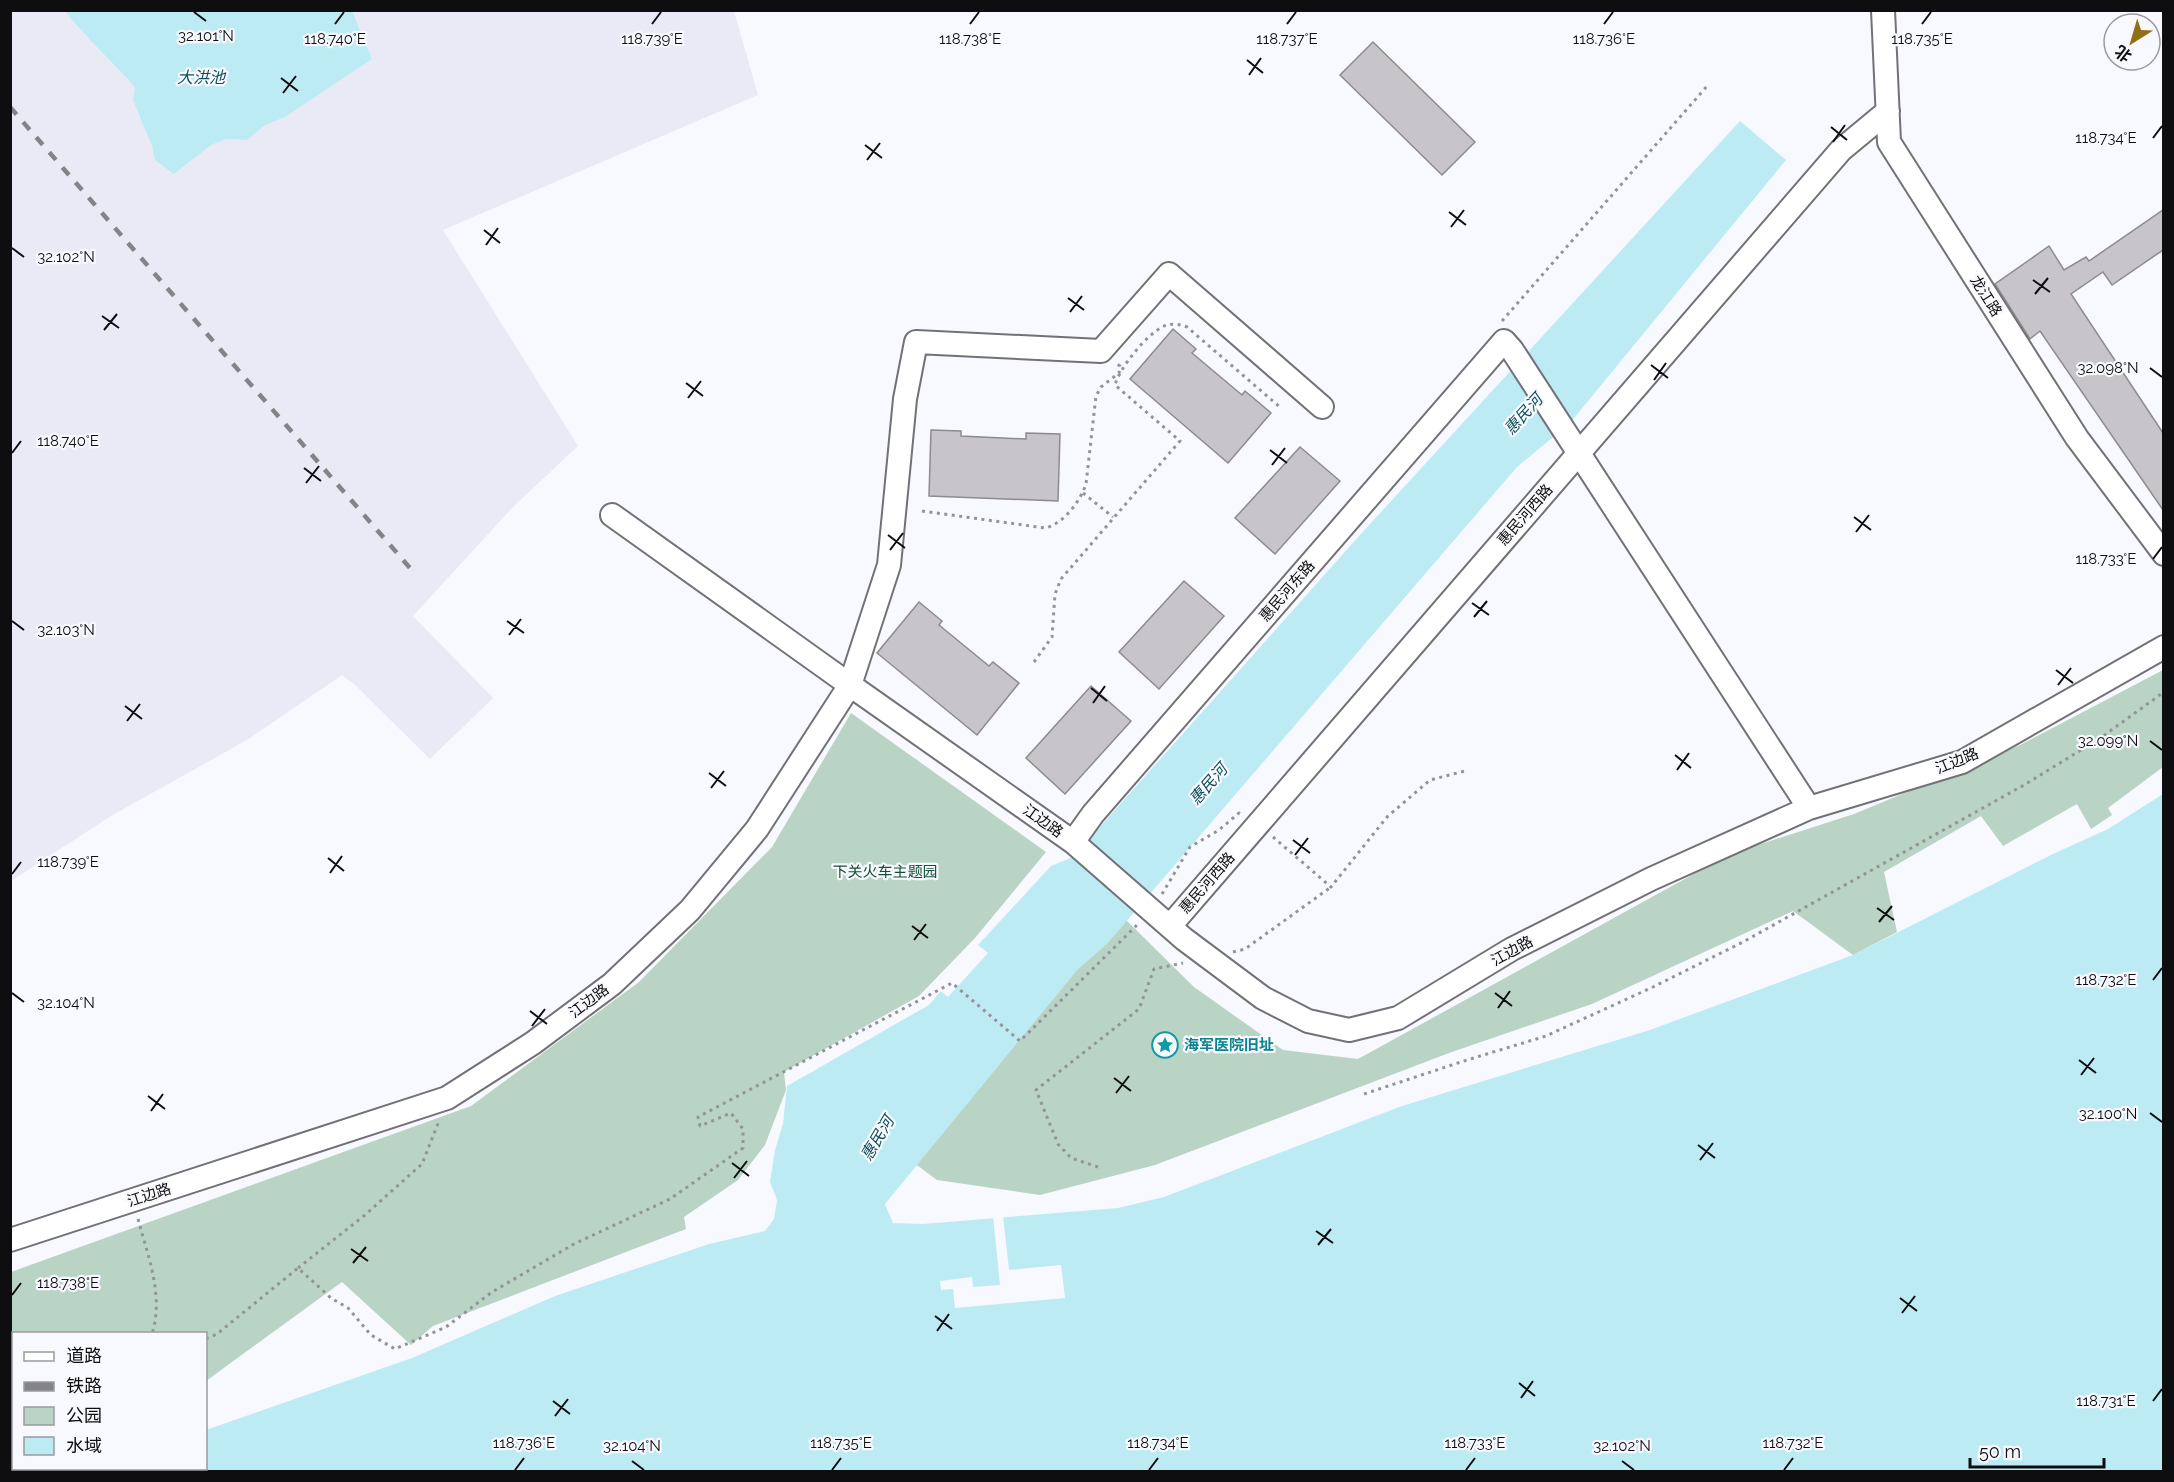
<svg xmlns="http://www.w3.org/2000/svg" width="2174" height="1482" font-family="Raleway,'Noto Sans SC',sans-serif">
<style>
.built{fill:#eaeaf7}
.green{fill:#b9d4c4}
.water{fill:#bdebf3}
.pier{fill:#f8f8ff}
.building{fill:#c7c4ca;stroke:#8d8b90;stroke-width:1.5}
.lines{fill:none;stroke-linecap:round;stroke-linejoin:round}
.minor-casing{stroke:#727177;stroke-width:26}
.path{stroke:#939398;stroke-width:3;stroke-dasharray:3 4.5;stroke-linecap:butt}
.minor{stroke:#fff;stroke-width:22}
.rail{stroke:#848488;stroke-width:4.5;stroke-dasharray:10 10;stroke-linecap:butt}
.ticks{fill:none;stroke:#0e0e10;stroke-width:2}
.labels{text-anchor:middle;stroke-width:4.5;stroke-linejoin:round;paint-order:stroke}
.street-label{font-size:15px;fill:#0e0e10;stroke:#f8f8ff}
.park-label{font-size:15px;fill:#115135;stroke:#f8f8ff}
.culture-label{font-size:15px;font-weight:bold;fill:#0d838f;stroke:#f8f8ff;text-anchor:start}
.water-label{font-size:16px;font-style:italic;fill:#0f5058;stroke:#f8f8ff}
.ticks-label{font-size:15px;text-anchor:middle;fill:#0e0e10;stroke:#f8f8ff;stroke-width:4.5;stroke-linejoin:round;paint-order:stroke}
</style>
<rect width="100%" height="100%" fill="#f8f8ff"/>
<path class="built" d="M 11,11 L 734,11 L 758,95 L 443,230 L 578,446 L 512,508 L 413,616 L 493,698 L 430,759 L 355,685 L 342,675 L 247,740 L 111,816 L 11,881 Z"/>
<path class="green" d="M 2163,670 L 2163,767 L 2108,808 L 2112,815 L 2091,829 L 2077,804 L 2003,846 L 1981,816 L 1884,872 L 1897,932 L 1853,955 L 1793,911 L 1592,1004 L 1449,1053 L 1155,1165 L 1040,1195 L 937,1180 L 914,1163 L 1119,913 L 1194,987 L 1283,1050 L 1358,1059 L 1730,854 L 1854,814 L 2020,745 Z
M 851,713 L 1046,852 L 975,938 L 919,996 L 784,1072 L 786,1090 L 765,1145 L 738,1180 L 684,1217 L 686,1229 L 433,1326 L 411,1345 L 342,1282 L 206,1381 L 206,1334 L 14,1334 L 14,1445 L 11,1446 L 11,1272 L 471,1106 L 639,982 L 772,847 Z"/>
<path class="water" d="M 65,11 L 352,11 L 372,59 L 285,117 L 265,125 L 247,140 L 226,139 L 211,145 L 174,174 L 155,160 L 152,146 L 133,100 L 135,87 C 112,61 86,38 65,11 Z
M 1740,121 L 1786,160 L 1570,423 L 1517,467 L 1106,945 L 1078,969 L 885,1204 L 893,1223 L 923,1224 L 1118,1208 L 1164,1197 L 1402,1106 L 1650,1030 L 1853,955 L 2053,854 L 2108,829 L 2163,794 L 2163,1471 L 90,1472 L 98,1468 L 206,1468 L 206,1430 L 412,1358 L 555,1296 L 709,1244 L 765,1231 L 774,1219 L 777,1200 L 770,1182 L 775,1150 L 783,1124 L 787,1086 L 929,1005 L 941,991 L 948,997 L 988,953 L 978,945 L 1051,866 L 1073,857 L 1359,536 Z"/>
<path class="pier" d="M 1003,1215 L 1009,1270 L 1061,1265 L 1065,1298 L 955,1308 L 953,1289 L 941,1290 L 940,1281 L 972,1277 L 973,1287 L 1000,1285 L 993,1216 Z"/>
<path class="building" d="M 1373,42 L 1475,142 L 1442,175 L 1340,75 Z
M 2163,210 L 2163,250 L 2112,285 L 2103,272 L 2071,294 L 2163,433 L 2163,510 L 2040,331 L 2030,339 L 1995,284 L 2049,246 L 2064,270 L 2086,257 L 2089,261 Z
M 1173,329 L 1196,349 L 1192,353 L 1242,395 L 1245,391 L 1271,413 L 1228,463 L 1130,379 Z
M 931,430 L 961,431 L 961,436 L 1026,439 L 1026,433 L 1060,434 L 1058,501 L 929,496 Z
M 1300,447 L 1340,481 L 1275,554 L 1235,518 Z
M 1184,581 L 1224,616 L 1159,689 L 1119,652 Z
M 919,602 L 942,621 L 939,625 L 989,666 L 993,662 L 1019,683 L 977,735 L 877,653 Z
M 1091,686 L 1131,721 L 1065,794 L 1026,758 Z"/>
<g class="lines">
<g class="minor-casing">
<path id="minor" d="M 1883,10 L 1889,142 L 2077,438 L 2164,554
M 612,515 L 850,685 L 889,565 L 905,399 L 916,342 L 1101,351 L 1169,274 L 1322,407
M 1073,842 L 1093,814 L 1504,341 L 1512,350 L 1809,808
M 1170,926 L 1841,150 L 1888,111
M 10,1240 L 447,1098 L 533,1043 L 612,984 L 690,910 L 757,829 L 850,685 L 1073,842 L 1184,939 L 1263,998 L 1308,1021 L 1349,1030 L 1398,1018 L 1512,949 L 1651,879 L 1809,808 L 1962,762 L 2164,647"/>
</g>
<path class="path" d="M 1502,321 L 1708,85
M 1083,493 L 1113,517
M 922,511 L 1045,528 C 1063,524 1080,502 1086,484 L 1096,396 L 1101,387 L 1119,373 L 1120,366 L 1117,364
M 1034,662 L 1052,637 L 1055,594 L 1061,579 L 1180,441 L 1115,385 C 1120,367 1147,334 1164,326 C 1171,323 1179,324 1187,327 L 1281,408
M 1273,837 L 1331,887 L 1387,817 L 1430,780 L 1465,771
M 1162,894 L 1190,847 L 1219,830 L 1239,813 L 1240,814
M 1233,952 L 1245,949 L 1331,887
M 1364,1094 L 1467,1060 L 1546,1036 L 1653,987 L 1743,942 L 2024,785 L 2099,739 L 2164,692
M 1098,1167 L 1071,1158 L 1058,1144 L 1036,1090 L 1139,1009 L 1154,969 L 1183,963
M 138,1219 C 148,1256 164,1296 152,1334
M 298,1268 L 365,1215 L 422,1164 L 439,1121
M 206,1339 L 217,1334 L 298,1268 L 331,1298 L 348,1308 L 371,1335 L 395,1349 L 446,1327 L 492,1292 L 574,1244 L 670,1199 L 743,1148 L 743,1129 L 731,1113 L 700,1126 L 698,1117 L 952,983 L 1020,1041 L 1137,925
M 10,1404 L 14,1403"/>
<use href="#minor" class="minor"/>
<path class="rail" d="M 10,107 L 410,568"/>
</g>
<path class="ticks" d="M 194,12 L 206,21M 335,24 L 344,12M 652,24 L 661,12M 970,24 L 979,12M 1287,24 L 1296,12M 1604,24 L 1613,12M 1922,24 L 1931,12M 1247,60 L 1263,73M 1249,75 L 1261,58M 281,78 L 298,91M 283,93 L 296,76M 1831,127 L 1847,140M 2153,138 L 2162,126M 1833,142 L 1845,125M 865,145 L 882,158M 867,160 L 880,143M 1449,212 L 1466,225M 1451,227 L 1464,210M 484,230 L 500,243M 486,245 L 498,228M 12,248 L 24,257M 2033,280 L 2050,292M 2035,294 L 2048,278M 1068,298 L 1084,310M 1070,312 L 1082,296M 102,316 L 119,328M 104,330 L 117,314M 1651,365 L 1668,378M 2150,368 L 2162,377M 1654,380 L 1666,363M 686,383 L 703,396M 688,398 L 701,381M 1270,450 L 1287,463M 12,453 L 21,441M 1272,465 L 1285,448M 304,468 L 321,481M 306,483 L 319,466M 1854,517 L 1871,530M 1856,532 L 1869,515M 888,535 L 905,548M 890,550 L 903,533M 2153,559 L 2162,547M 1472,603 L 1489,615M 1474,617 L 1487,601M 12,621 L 24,630M 507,621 L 524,633M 509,635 L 521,619M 2056,670 L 2073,683M 2058,685 L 2071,668M 1091,688 L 1107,701M 1093,703 L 1105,686M 125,706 L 142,719M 127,721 L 140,704M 2150,741 L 2162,750M 1675,755 L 1691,768M 1677,770 L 1689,753M 709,773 L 726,786M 711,788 L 724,771M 1293,840 L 1310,853M 1295,855 L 1308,838M 328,858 L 344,871M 330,873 L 342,856M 12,874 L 21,862M 1877,908 L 1894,920M 1879,922 L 1892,906M 912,926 L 928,938M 914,940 L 926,924M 2153,980 L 2162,968M 12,993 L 24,1002M 1495,993 L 1512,1006M 1498,1008 L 1510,991M 530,1011 L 547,1024M 532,1026 L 545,1009M 2079,1060 L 2096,1073M 2081,1075 L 2094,1058M 1114,1078 L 1131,1091M 1116,1093 L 1129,1076M 148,1096 L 165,1109M 151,1111 L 163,1094M 2150,1113 L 2162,1122M 1698,1145 L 1715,1158M 1700,1160 L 1713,1143M 732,1163 L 749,1176M 734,1178 L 747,1161M 1316,1231 L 1333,1243M 1318,1245 L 1331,1229M 351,1249 L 368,1261M 353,1263 L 366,1247M 12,1295 L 21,1283M 1900,1298 L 1917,1311M 1902,1313 L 1915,1296M 935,1316 L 952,1329M 937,1331 L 949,1314M 1519,1383 L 1535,1396M 1521,1398 L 1533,1381M 553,1401 L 570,1414M 2153,1401 L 2162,1389M 555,1416 L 568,1399M 632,1461 L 644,1470M 1622,1461 L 1634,1470M 515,1470 L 524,1458M 832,1470 L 841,1458M 1149,1470 L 1158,1458M 1466,1470 L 1475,1458M 1784,1470 L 1793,1458"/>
<defs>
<g id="sight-ring" transform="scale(1.35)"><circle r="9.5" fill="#f8f8ff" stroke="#0f9aa8" stroke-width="1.5"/><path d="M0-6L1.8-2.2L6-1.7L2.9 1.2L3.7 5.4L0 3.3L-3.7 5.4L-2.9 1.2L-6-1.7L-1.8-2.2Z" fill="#0f9aa8"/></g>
</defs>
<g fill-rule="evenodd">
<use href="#sight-ring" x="1165" y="1045"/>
</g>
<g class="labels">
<g class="street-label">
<text transform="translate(1986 296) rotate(58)" y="5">龙江路</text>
<text transform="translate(1525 515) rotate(-49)" y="5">惠民河西路</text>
<text transform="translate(1287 591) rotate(-49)" y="5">惠民河东路</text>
<text transform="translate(1957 761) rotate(-22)" y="5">江边路</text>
<text transform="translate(1043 821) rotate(35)" y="5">江边路</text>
<text transform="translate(1207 883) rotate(-49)" y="5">惠民河西路</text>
<text transform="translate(1512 951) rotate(-29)" y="5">江边路</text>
<text transform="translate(589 1001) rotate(-37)" y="5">江边路</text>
<text transform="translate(149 1195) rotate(-18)" y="5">江边路</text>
</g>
<g class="park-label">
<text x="885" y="877">下关火车主题园</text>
</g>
<g class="culture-label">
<text x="1184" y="1050">海军医院旧址</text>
</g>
<g class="water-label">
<text x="201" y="83">大洪池</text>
<text transform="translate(1523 414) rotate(-48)" y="6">惠民河</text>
<text transform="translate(1208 784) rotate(-49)" y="6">惠民河</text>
<text transform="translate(877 1138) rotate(-59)" y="6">惠民河</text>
</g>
</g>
<g class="ticks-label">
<text x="206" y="41">32.101°N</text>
<text x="335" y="44">118.740°E</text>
<text x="652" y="44">118.739°E</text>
<text x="970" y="44">118.738°E</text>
<text x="1287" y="44">118.737°E</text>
<text x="1604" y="44">118.736°E</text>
<text x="1922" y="44">118.735°E</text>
<text x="2106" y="143">118.734°E</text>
<text x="66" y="262">32.102°N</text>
<text x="2108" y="373">32.098°N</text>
<text x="68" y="446">118.740°E</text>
<text x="2106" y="564">118.733°E</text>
<text x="66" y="635">32.103°N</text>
<text x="2108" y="746">32.099°N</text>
<text x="68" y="867">118.739°E</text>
<text x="2106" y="985">118.732°E</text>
<text x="66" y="1008">32.104°N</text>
<text x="2108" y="1119">32.100°N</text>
<text x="68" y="1288">118.738°E</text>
<text x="2106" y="1406">118.731°E</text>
<text x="524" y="1448">118.736°E</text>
<text x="841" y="1448">118.735°E</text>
<text x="1158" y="1448">118.734°E</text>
<text x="1475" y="1448">118.733°E</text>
<text x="1793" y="1448">118.732°E</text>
<text x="632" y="1451">32.104°N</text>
<text x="1622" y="1451">32.102°N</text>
</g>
<rect width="2174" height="1482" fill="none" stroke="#0e0e10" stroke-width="24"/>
<rect x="12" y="1332" width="195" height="138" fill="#f8f8ff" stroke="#9a9a9f" stroke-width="1.5"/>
<rect x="24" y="1352" width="30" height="9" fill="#ffffff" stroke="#9a9a9f" stroke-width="1.5"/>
<text x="66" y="1362" font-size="18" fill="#0e0e10">道路</text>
<rect x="24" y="1382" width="30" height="9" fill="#848488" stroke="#9a9a9f" stroke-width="1.5"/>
<text x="66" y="1392" font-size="18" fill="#0e0e10">铁路</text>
<rect x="24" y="1407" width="30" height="18" fill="#b9d4c4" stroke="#9a9a9f" stroke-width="1.5"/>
<text x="66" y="1422" font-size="18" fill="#0e0e10">公园</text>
<rect x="24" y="1437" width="30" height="18" fill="#bdebf3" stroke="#9a9a9f" stroke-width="1.5"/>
<text x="66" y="1452" font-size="18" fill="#0e0e10">水域</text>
<g transform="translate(2132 42) rotate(217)"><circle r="28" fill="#f8f8ff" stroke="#9a9a9f" stroke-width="1.5"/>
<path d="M0-4.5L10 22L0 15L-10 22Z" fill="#917015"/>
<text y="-9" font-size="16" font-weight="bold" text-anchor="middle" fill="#0e0e10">北</text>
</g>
<path d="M1970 1458v9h134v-9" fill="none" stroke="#0e0e10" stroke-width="3"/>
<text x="1979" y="1458" font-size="18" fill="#0e0e10" stroke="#f8f8ff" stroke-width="4.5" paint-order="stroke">50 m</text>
</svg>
